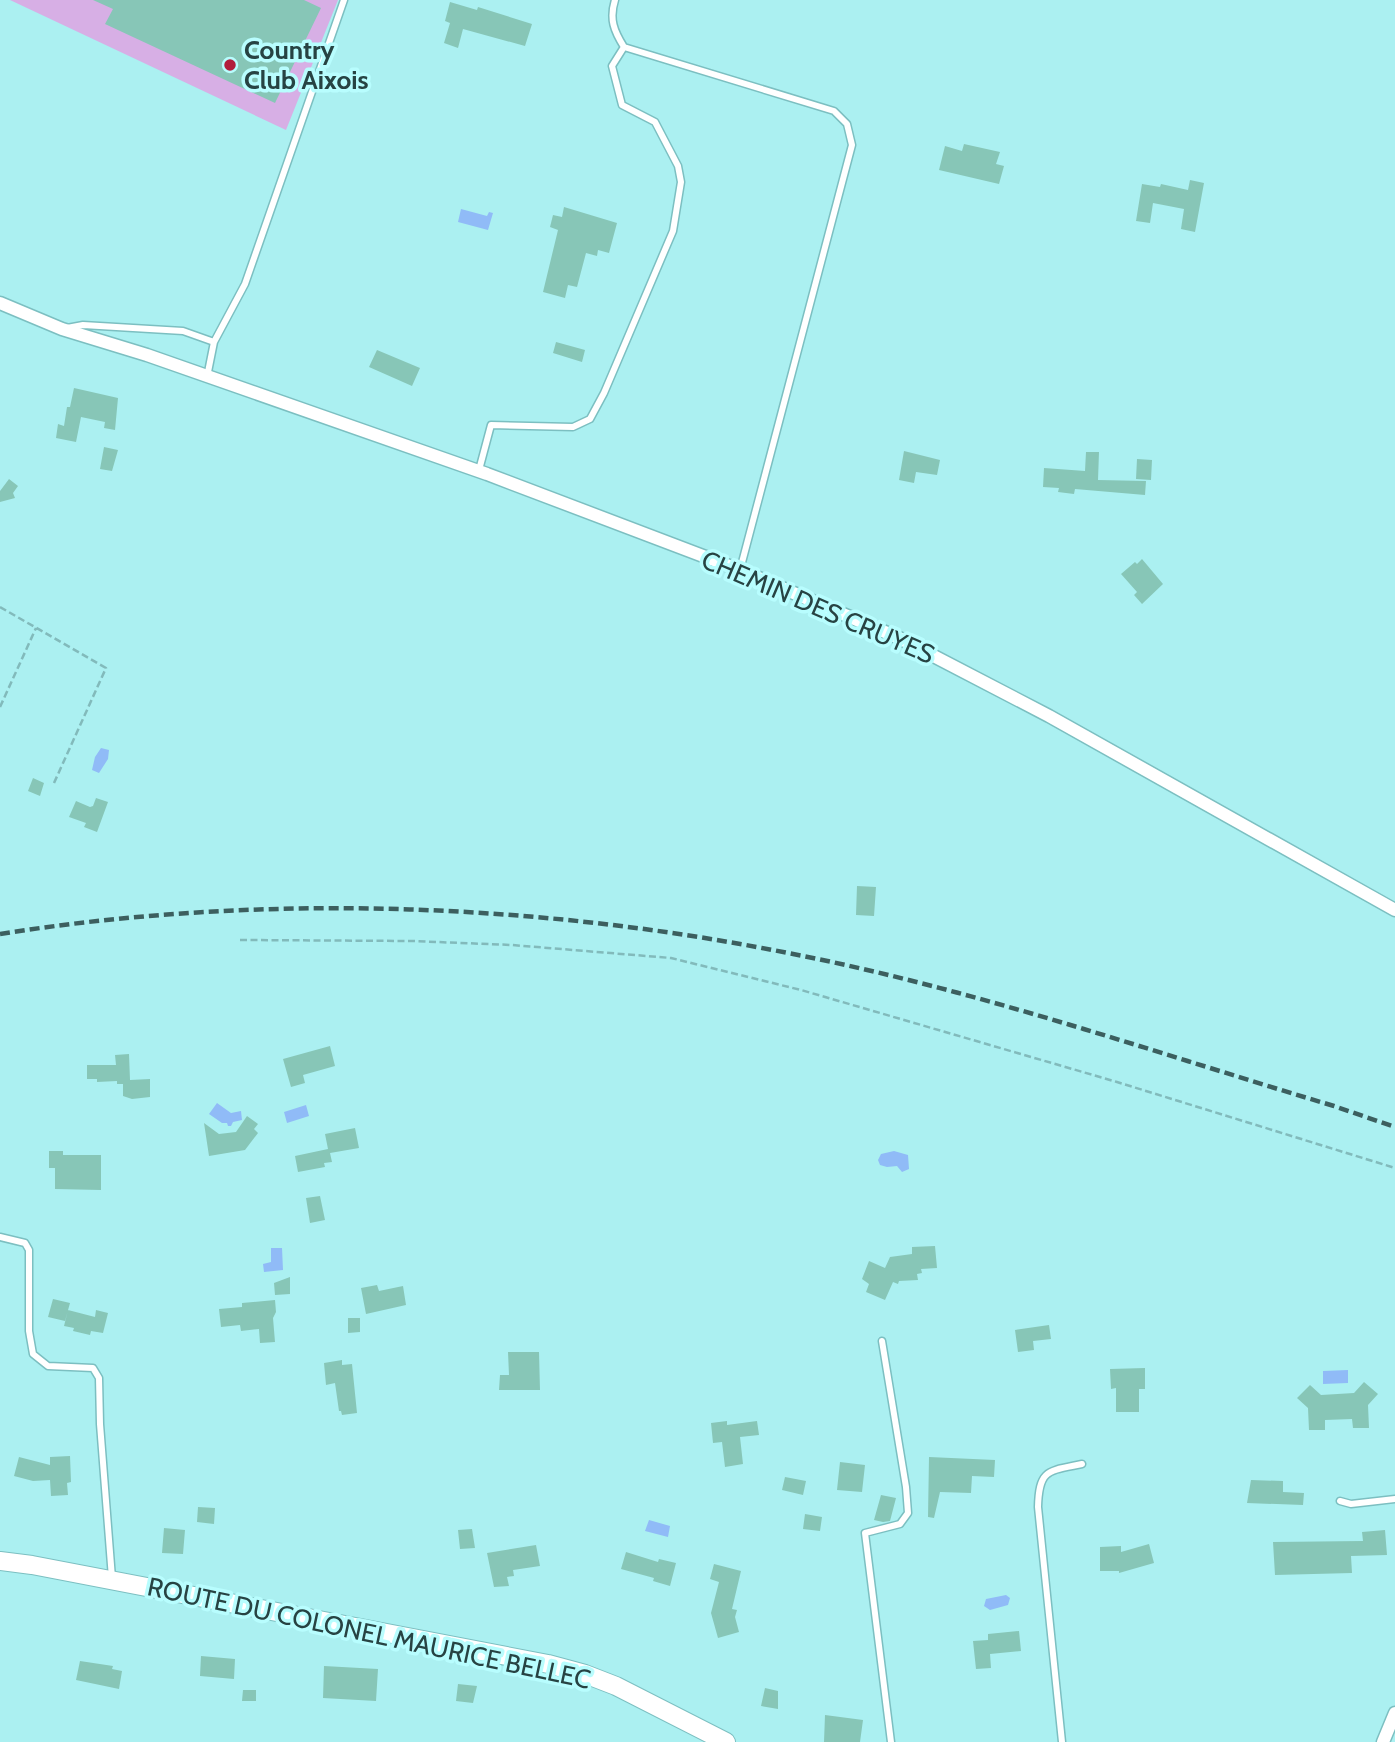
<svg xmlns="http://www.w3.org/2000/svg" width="1395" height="1742" font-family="Cabin,sans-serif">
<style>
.green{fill:#d7afe5}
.water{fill:#90bbf7}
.building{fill:#87c6b7}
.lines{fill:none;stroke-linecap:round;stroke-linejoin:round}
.service-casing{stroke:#7cbfc1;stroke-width:9}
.minor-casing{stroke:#7cbfc1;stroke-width:15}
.secondary-casing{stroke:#7cbfc1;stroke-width:20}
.path{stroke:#82babb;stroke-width:2.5;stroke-dasharray:7 3.5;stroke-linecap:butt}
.service{stroke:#fff;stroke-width:6}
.minor{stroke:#fff;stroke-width:12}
.secondary{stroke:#fff;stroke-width:18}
.rail{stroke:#3c5f5f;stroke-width:4.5;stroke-dasharray:10 5;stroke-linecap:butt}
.poi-dot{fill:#b11e3b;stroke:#b8fdfe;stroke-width:2.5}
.labels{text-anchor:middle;stroke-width:7;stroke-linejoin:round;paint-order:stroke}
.poi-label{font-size:26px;font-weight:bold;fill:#274343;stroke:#b8fdfe;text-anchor:start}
.street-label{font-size:26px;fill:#274343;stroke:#b8fdfe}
</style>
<rect width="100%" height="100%" fill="#abf0f1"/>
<path class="green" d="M 10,0 L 338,0 L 286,130 Z"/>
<path class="water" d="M 461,209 L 487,216 L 489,212 L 493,213 L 488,230 L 458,222 Z
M 101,748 L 109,750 L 108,759 L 99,773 L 92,770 L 95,757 Z
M 217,1103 L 231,1113 L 241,1111 L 242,1120 L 233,1122 L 231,1126 L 228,1126 L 227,1123 L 222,1123 L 209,1114 Z
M 306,1105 L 309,1116 L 287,1123 L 284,1112 Z
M 894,1151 L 908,1155 L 909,1169 L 902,1172 L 897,1166 L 887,1167 L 880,1165 L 878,1160 L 881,1154 Z
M 271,1248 L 282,1248 L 283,1270 L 264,1272 L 263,1264 L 271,1262 Z
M 1348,1370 L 1348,1383 L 1323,1384 L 1323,1371 Z
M 649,1520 L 670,1526 L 668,1537 L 645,1531 Z
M 1006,1595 L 1010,1598 L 1008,1605 L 990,1610 L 984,1606 L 986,1599 Z"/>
<path class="building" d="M 93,0 L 304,0 L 321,8 L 275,103 L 105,24 L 113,9 Z
M 450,2 L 477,10 L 478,7 L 532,24 L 525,46 L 463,29 L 458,48 L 444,43 L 450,23 L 445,21 Z
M 964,144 L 1000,152 L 996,164 L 1004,166 L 999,184 L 939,170 L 945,146 L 962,151 Z
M 1190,180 L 1204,183 L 1195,232 L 1181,229 L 1184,209 L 1153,203 L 1150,223 L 1136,221 L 1142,184 L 1160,187 L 1161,184 L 1188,190 Z
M 564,207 L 617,223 L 609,253 L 598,250 L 597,256 L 586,253 L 577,287 L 568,285 L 565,298 L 543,292 L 558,230 L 550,227 L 553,215 L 562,217 Z
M 556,342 L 585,350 L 582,362 L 553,353 Z
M 377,350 L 420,368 L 412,386 L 369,367 Z
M 74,388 L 118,398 L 115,430 L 104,428 L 105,422 L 81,417 L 76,442 L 56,438 L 58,424 L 64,426 L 67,407 L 70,407 Z
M 104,447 L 118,450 L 112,471 L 100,469 Z
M 904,451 L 940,460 L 937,475 L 916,472 L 914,483 L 899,480 Z
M 1086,452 L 1099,452 L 1098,480 L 1146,481 L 1145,495 L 1075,489 L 1074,494 L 1058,492 L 1059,488 L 1043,487 L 1044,468 L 1085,471 Z
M 1137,459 L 1152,460 L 1151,480 L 1136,479 Z
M 9,479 L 18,486 L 13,493 L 15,498 L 0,502 L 0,491 Z
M 1142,559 L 1163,584 L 1142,604 L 1134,595 L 1137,592 L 1121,574 L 1135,562 L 1137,564 Z
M 33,778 L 44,783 L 40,796 L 28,791 Z
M 96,798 L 108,802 L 97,832 L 84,827 L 86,823 L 69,817 L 76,801 L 90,807 L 93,806 Z
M 857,886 L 876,887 L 874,916 L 856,915 Z
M 330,1046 L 335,1066 L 303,1075 L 305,1083 L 291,1087 L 283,1059 Z
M 129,1054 L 130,1080 L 150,1079 L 150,1097 L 132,1099 L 123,1096 L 123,1084 L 117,1084 L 117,1081 L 97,1082 L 97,1079 L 87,1079 L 87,1065 L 116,1065 L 115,1055 Z
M 247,1116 L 258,1124 L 254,1129 L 258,1133 L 245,1150 L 209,1156 L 204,1123 L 219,1134 L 236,1132 Z
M 355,1128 L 359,1148 L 330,1153 L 332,1162 L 324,1163 L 325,1167 L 298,1172 L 295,1156 L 328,1149 L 325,1134 Z
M 49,1151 L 63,1151 L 63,1155 L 101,1155 L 101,1190 L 55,1189 L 55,1168 L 49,1168 Z
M 320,1196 L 325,1220 L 310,1223 L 306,1198 Z
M 935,1246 L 937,1268 L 921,1269 L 922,1273 L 917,1274 L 918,1280 L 899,1281 L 898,1284 L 893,1282 L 885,1300 L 866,1292 L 869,1284 L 862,1279 L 869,1261 L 885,1268 L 890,1257 L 912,1254 L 912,1247 Z
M 290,1277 L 290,1294 L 275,1295 L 274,1283 Z
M 377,1285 L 379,1291 L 403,1286 L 406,1305 L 366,1314 L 361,1288 Z
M 53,1299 L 70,1303 L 65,1321 L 48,1317 Z
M 275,1300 L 276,1312 L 273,1318 L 275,1342 L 260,1343 L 259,1329 L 241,1331 L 240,1325 L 221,1327 L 219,1309 L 242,1307 L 242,1303 Z
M 68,1310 L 95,1317 L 96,1310 L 108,1313 L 103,1333 L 91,1331 L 90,1335 L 73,1331 L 74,1328 L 64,1326 Z
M 348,1318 L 360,1318 L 360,1332 L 348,1333 Z
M 1049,1325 L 1051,1339 L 1033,1341 L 1034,1350 L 1018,1352 L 1015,1330 Z
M 508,1352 L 539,1352 L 540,1390 L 499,1390 L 500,1375 L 509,1375 Z
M 342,1360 L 342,1365 L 352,1364 L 357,1413 L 342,1415 L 341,1411 L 339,1411 L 335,1383 L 326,1385 L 324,1363 Z
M 1145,1368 L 1145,1389 L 1139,1389 L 1139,1412 L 1116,1412 L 1116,1388 L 1111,1389 L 1110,1369 Z
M 1364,1382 L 1378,1394 L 1368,1405 L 1369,1428 L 1353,1428 L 1352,1419 L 1325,1420 L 1325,1430 L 1309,1430 L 1308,1408 L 1297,1398 L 1310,1385 L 1321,1395 L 1354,1393 Z
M 727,1421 L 727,1425 L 757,1421 L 759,1435 L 740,1437 L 743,1464 L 725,1467 L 722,1442 L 713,1443 L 711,1423 Z
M 70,1456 L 71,1482 L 67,1483 L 68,1495 L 51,1496 L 50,1480 L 33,1481 L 14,1476 L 19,1457 L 50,1465 L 50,1457 Z
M 929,1457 L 995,1460 L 994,1477 L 972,1476 L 971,1493 L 940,1492 L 934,1518 L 928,1517 Z
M 840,1462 L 865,1465 L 862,1492 L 837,1490 Z
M 785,1477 L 806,1481 L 803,1495 L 782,1490 Z
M 1251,1480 L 1283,1481 L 1283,1492 L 1304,1493 L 1303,1505 L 1247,1503 Z
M 881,1495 L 896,1498 L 890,1521 L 883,1522 L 874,1520 Z
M 198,1507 L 215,1508 L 214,1524 L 197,1522 Z
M 805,1514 L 822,1517 L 820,1531 L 803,1529 Z
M 164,1528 L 185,1530 L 183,1554 L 162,1553 Z
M 472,1529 L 475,1548 L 460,1549 L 458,1530 Z
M 1385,1530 L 1387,1555 L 1351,1556 L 1352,1573 L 1275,1575 L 1273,1542 L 1363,1541 L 1362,1532 Z
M 1149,1544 L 1154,1563 L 1119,1573 L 1119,1571 L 1100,1571 L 1100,1547 L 1121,1546 L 1121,1552 Z
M 536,1545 L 540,1566 L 513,1570 L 514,1576 L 507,1577 L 509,1586 L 494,1587 L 487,1553 Z
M 626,1552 L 658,1562 L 659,1559 L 676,1563 L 670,1586 L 653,1581 L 654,1578 L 621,1569 Z
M 714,1564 L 741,1571 L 732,1609 L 737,1610 L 735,1617 L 739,1632 L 718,1638 L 711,1613 L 719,1582 L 710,1579 Z
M 1019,1631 L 1021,1651 L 990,1654 L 991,1668 L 976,1669 L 973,1641 L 988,1640 L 988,1634 Z
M 201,1656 L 235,1659 L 234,1679 L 200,1676 Z
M 80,1661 L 113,1666 L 112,1669 L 122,1671 L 119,1689 L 76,1680 Z
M 324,1666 L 378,1669 L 376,1701 L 323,1698 Z
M 458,1684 L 477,1686 L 473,1703 L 456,1701 Z
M 765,1688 L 778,1691 L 778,1709 L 761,1706 Z
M 243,1690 L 256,1690 L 256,1701 L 242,1701 Z
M 825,1715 L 863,1720 L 860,1742 L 824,1742 Z"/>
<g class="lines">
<g class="service-casing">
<path id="service" d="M 615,0 C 609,19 614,31 624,47 L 834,111 L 847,124 L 852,145 L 740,570
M 67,328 L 83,325 L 183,331 L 214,342 L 207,377
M 214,342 L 245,284 L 344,0
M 479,470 L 491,425 L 573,427 L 590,419 L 604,393 L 673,231 L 681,182 L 678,166 L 655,122 L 622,105 L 612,66 L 624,47
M 0,1237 L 25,1243 L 29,1250 L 29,1331 L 33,1354 L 48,1366 L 93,1368 L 99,1378 L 100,1424 L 112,1578
M 882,1341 L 906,1487 L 908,1513 L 900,1524 L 865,1533 L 891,1742
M 1340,1501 L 1351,1504 L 1395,1499
M 1062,1742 L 1038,1507 C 1039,1469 1048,1471 1082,1464"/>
</g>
<g class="minor-casing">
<path id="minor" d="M 0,303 L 62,329 L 147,355 L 487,474 L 740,570 L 899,638 L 1049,716 L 1395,910
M 1383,1742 L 1395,1713"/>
</g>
<g class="secondary-casing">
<path id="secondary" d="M 0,1561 L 32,1565 L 548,1664 L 585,1674 L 616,1686 L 726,1742"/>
</g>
<path class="path" d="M 0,607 L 106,668 L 54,783
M 0,707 L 36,628
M 240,940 L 412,941 L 512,945 L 671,958 L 801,990 L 1117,1082 L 1395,1168"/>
<use href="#service" class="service"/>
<use href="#minor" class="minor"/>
<use href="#secondary" class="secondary"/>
<path class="rail" d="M 0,934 C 258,893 532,902 788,953 C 974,989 1153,1052 1334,1106 L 1395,1127"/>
</g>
<circle class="poi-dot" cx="230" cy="65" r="7"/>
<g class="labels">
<g class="poi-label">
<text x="244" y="59">Country<tspan x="244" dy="30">Club Aixois</tspan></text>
</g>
<g class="street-label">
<text transform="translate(818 607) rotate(23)" y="9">CHEMIN DES CRUYES</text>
<text transform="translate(369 1633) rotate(12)" y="9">ROUTE DU COLONEL MAURICE BELLEC</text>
</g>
</g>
</svg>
